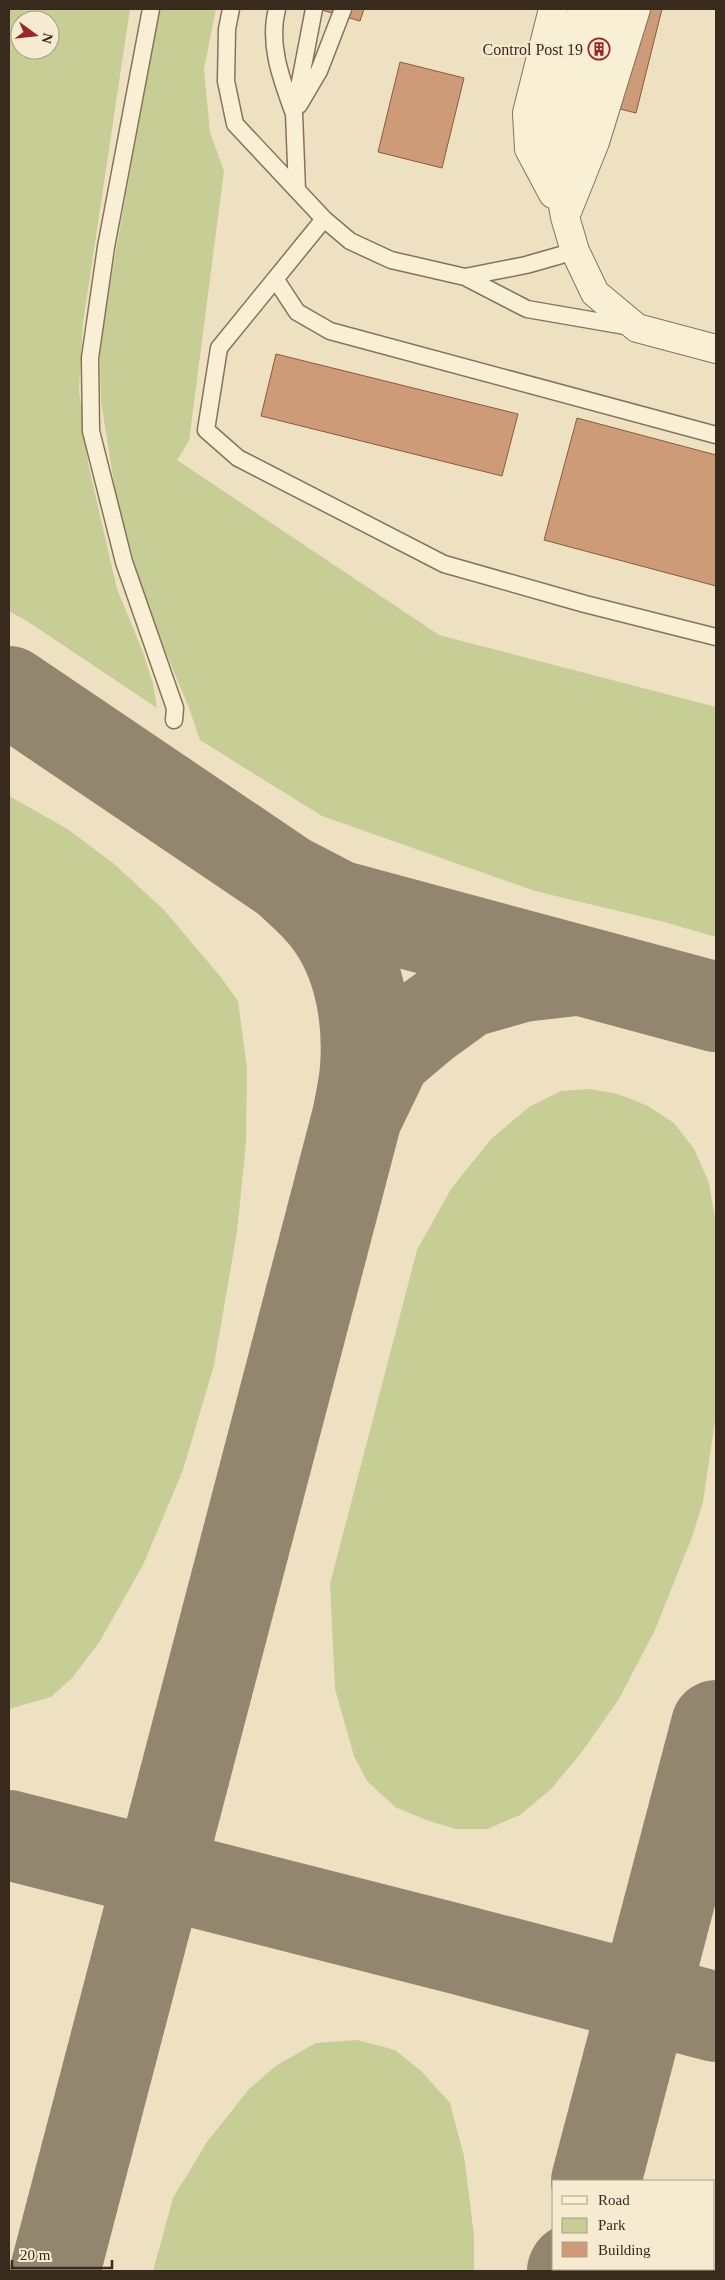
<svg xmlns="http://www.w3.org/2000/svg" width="725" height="2280" font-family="Georgia,serif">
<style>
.green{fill:#c6cd95;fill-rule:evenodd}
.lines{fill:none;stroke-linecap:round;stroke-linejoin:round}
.taxiway{stroke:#93866f;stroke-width:90}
.building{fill:#cd9b77;stroke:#885c3e}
.service-casing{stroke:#887259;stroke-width:19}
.minor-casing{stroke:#887259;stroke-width:30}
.service{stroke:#f9efd5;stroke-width:16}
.minor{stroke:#f9efd5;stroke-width:28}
.labels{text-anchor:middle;stroke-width:4.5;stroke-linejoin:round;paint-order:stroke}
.poi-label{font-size:16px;fill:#382a1d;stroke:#f6ebd1;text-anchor:end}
</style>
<rect width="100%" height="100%" fill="#eee1c1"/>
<path class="green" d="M 9,9 L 130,9 L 83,323 L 79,390 L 88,463 L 117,589 L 143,652 L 153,684 L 157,708 L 27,621 L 9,611 ZM 20,20 L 50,20 L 50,50 L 20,50 Z
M 159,9 L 216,9 L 204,69 L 210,132 L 224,171 L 189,441 L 177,460 L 439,635 L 716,707 L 716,937 L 664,922 L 535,891 L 322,816 L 200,740 L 189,708 L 145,602 L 116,496 L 101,401 L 100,353 L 109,290 Z
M 9,796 L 69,830 L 113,863 L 164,910 L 220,976 L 238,1001 L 247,1068 L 246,1143 L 237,1232 L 214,1365 L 183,1470 L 143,1565 L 100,1641 L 72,1678 L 51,1697 L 9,1709 Z
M 590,1089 L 618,1094 L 648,1106 L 674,1123 L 694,1149 L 709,1183 L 716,1224 L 716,1414 L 703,1502 L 692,1537 L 655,1630 L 619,1699 L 581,1753 L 551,1789 L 520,1815 L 487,1829 L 456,1829 L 429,1821 L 395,1807 L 367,1781 L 354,1756 L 335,1689 L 330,1584 L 417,1250 L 451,1189 L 491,1139 L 529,1107 L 561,1091 Z
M 357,2040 L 395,2050 L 421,2071 L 450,2103 L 464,2156 L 474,2236 L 474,2271 L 153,2271 L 173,2198 L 207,2142 L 249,2089 L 277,2065 L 316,2043 Z"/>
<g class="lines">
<path class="taxiway" d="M 9,691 L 287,879 L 337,905 L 716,1007
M 357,1117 L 387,1055 L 426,1022 L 466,993 L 522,977 L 574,971
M 9,1835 L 457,1949 L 716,2017
M 596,2181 L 716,1725
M 55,2271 L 357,1117 C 360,1101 364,1084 365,1068 C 369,1012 357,950 317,908 C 308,898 297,889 287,879
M 572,2271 L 573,2269"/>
</g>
<path class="building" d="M 318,9 L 364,9 L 360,21 Z
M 556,9 L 662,9 L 636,113 L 536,88 Z
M 400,62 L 464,78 L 442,168 L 378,152 Z
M 276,354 L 518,414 L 502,476 L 261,416 Z
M 577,418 L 716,455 L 716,586 L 544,540 Z"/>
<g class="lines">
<g class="service-casing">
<path id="service" d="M 151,9 L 106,247 L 90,358 L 91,431 L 124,562 L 175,708 L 174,720
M 231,9 L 227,29 L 226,81 L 235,124 L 324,219 L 350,241 L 391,260 L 465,277 L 527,309 L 631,327
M 277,9 C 268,44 281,78 293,111
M 299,105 L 319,71 L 343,9
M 297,190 L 294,113 L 314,9
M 324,219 L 219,348 L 206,430 L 238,458 L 444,564 L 585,604 L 716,637
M 465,277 L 526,265 L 575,251
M 276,280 L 297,312 L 330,331 L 716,435"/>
</g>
<g class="minor-casing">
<path id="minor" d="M 582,9 L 550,134 L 565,217 L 575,251 L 595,293 L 637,328 L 716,349
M 568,185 C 574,125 591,66 608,9
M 553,194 L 529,149 L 527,113 L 553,9
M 565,217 L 595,142 L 636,9"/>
</g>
<use href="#service" class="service"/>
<use href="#minor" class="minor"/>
</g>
<defs>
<g id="building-ring" transform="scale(1.125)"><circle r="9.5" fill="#f6ebd1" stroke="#982828" stroke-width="1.5"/><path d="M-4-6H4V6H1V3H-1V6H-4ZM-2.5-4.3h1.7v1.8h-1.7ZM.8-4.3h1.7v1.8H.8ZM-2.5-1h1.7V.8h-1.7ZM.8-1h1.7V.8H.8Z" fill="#982828"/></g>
</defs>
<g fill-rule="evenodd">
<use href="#building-ring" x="599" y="49"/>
</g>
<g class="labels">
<g class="poi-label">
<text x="583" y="55">Control Post 19</text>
</g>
</g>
<rect width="725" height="2280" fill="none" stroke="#382a1d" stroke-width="20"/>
<rect x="552" y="2180" width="162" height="90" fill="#f6ebd1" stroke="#aa9e89"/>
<rect x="562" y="2196" width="25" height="8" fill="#f9efd5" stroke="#aa9e89"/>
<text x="598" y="2205" font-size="15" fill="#382a1d">Road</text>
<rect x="562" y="2218" width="25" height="15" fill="#c6cd95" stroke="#aa9e89"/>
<text x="598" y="2230" font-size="15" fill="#382a1d">Park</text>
<rect x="562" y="2242" width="25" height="15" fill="#cd9b77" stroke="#aa9e89"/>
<text x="598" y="2255" font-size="15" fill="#382a1d">Building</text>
<g transform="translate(35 35) rotate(105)"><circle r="24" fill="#f6ebd1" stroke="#aa9e89"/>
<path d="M0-4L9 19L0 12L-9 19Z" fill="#982828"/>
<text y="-8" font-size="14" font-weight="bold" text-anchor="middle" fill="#382a1d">N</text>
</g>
<path d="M12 2260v8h100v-8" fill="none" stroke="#382a1d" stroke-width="2.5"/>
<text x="20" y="2260" font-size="15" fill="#382a1d" stroke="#f6ebd1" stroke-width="4" paint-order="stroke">20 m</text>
</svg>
